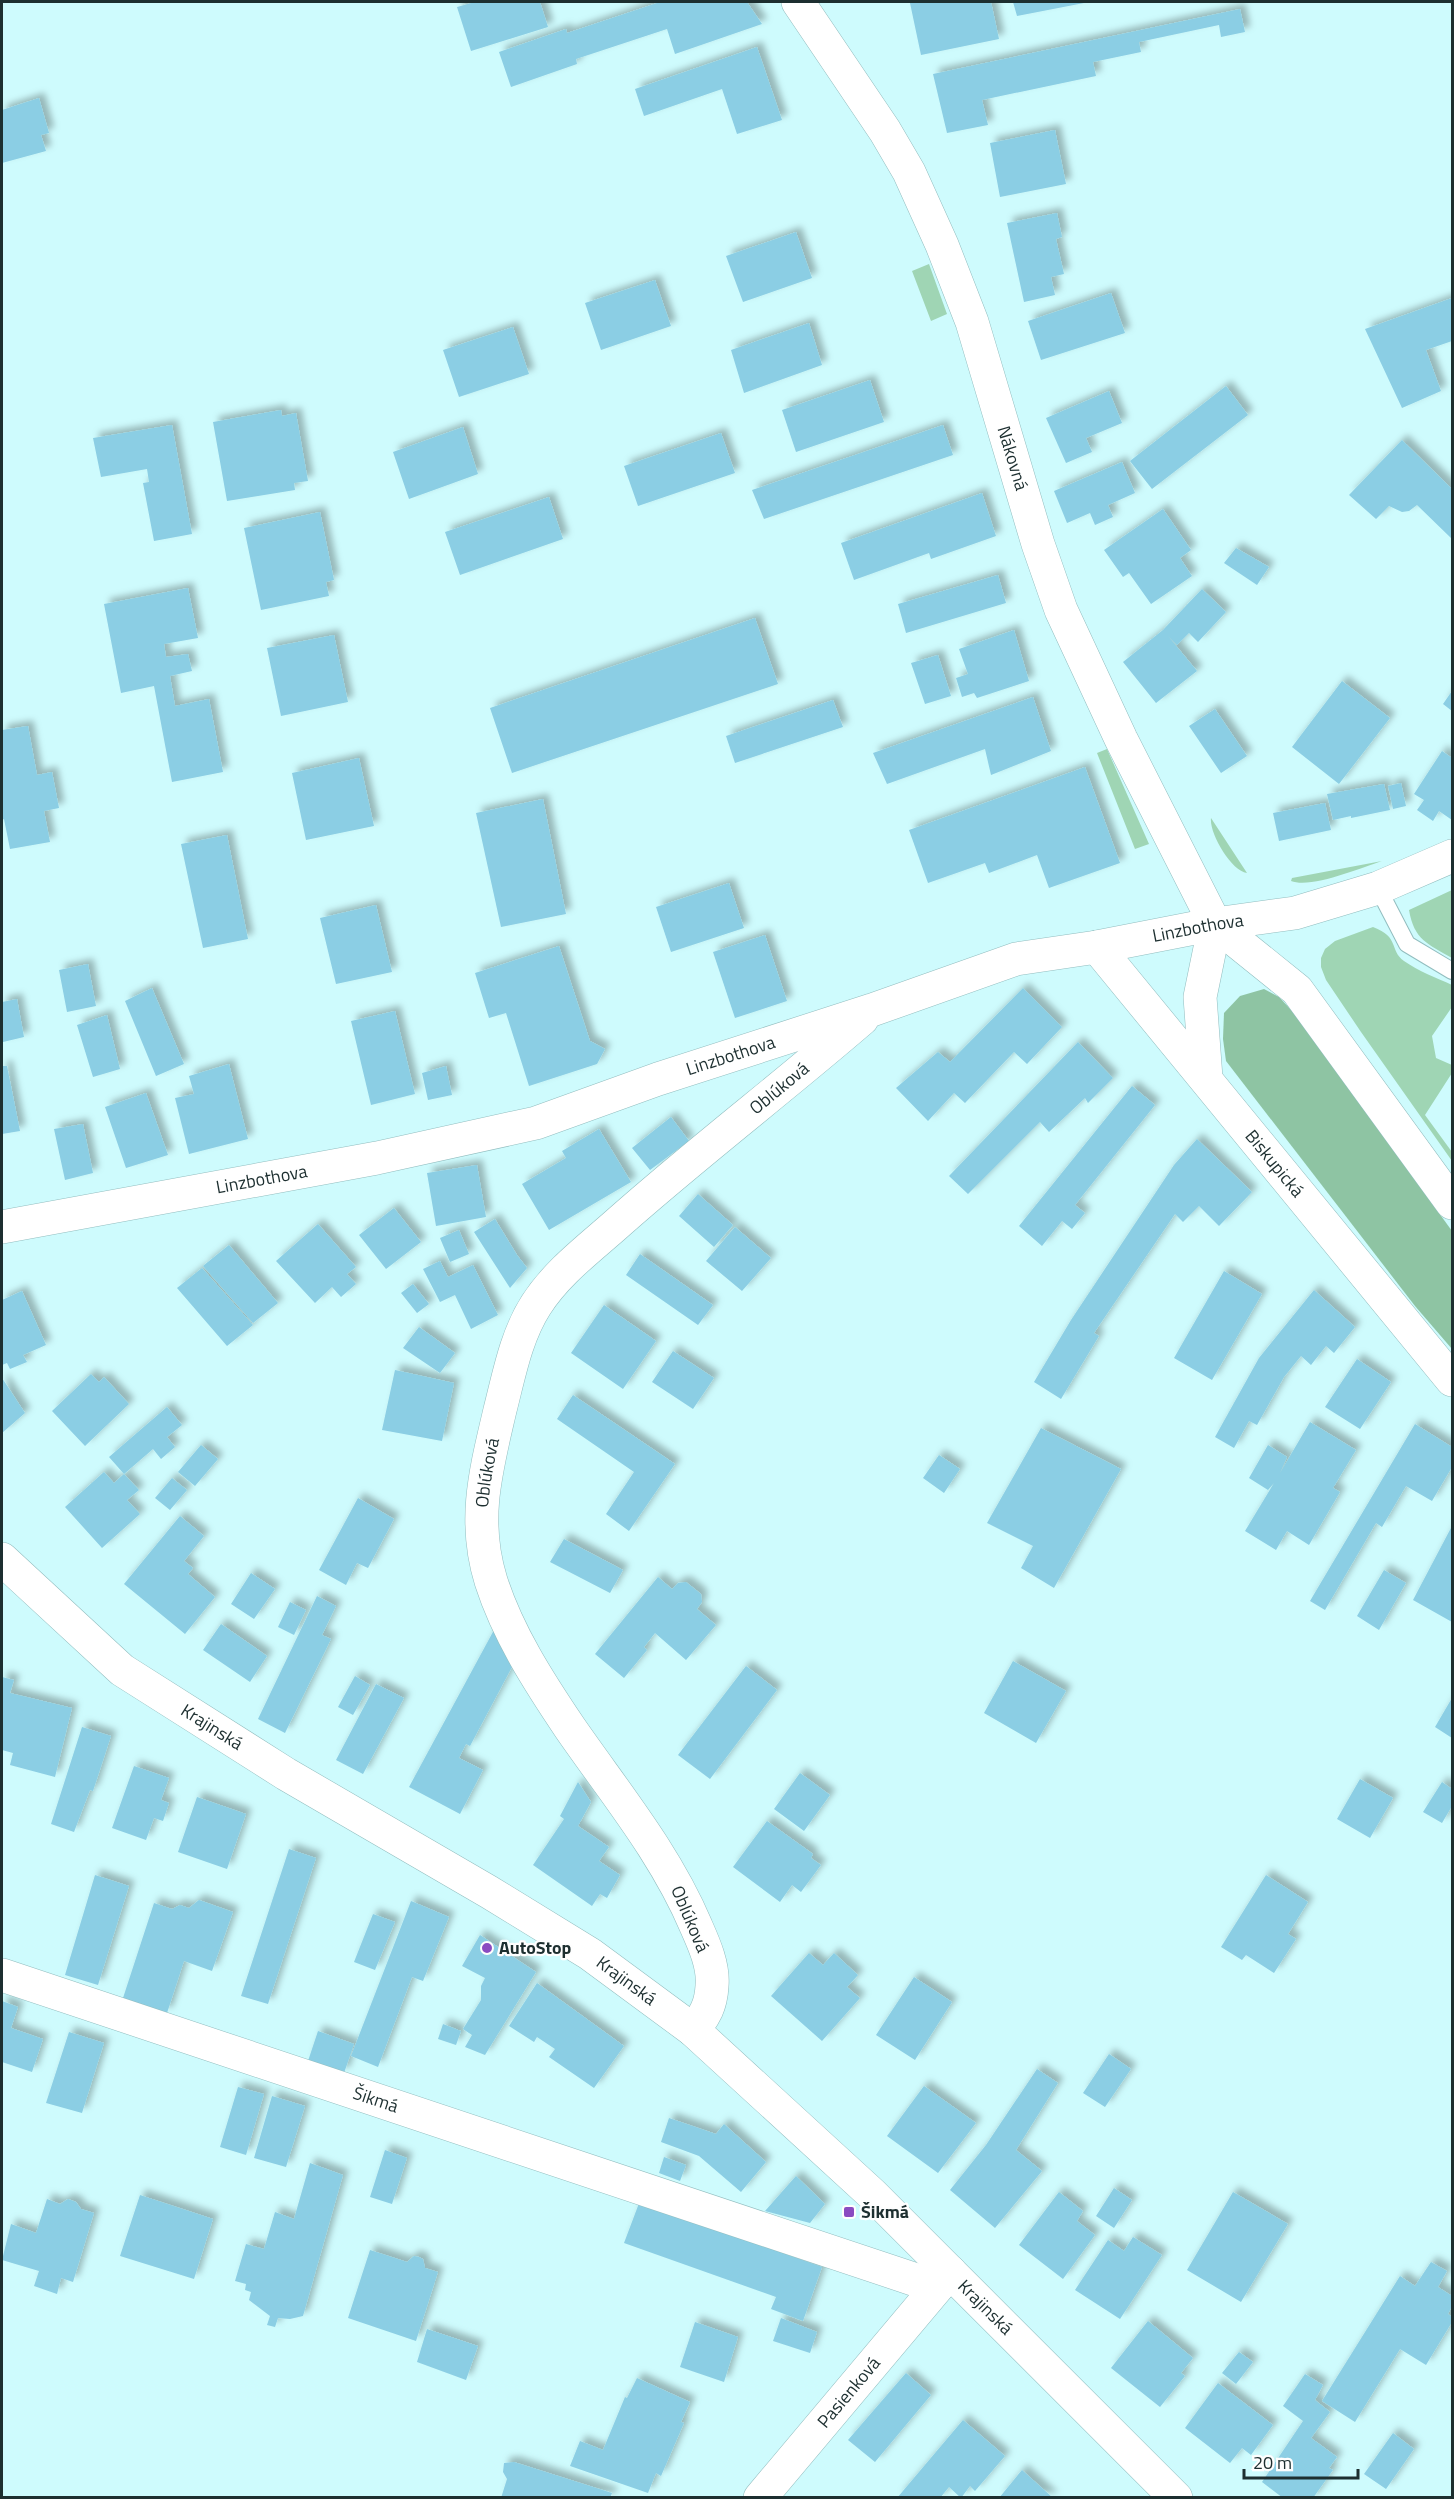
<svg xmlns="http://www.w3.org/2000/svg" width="1454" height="2499" font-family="'Titillium Web',sans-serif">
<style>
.green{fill:#9fd5b4}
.forest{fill:#8ec4a3}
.building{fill:#8bcee4;filter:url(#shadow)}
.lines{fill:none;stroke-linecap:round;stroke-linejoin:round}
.service-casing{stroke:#92bdbf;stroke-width:18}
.minor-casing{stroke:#92bdbf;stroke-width:34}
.service{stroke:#fff;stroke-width:16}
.minor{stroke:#fff;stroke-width:33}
.poi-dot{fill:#8a4bc1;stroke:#fefefe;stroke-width:2}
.labels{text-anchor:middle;stroke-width:4.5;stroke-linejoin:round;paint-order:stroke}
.street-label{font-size:18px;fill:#1d2f30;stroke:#fefefe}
.poi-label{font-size:18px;font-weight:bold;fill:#1d2f30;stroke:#fefefe;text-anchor:start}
</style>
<defs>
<filter id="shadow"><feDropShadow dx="5.5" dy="-5.5" stdDeviation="3" flood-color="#0004"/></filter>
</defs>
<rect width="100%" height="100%" fill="#cefbfd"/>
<path class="green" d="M 929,264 L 947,314 L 931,321 L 912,271 Z
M 1107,749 L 1149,844 L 1135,849 L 1097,753 Z
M 1211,818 L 1247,873 C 1231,871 1209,833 1211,818 Z
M 1382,861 C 1360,868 1311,889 1291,881 L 1292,878 Z
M 1452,890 L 1452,958 C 1428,944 1414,940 1409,910 Z
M 1373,927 C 1400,937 1389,950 1404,961 C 1418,971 1437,978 1452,985 L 1452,1007 L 1432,1036 L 1436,1058 L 1452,1065 L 1452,1073 L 1425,1115 L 1452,1152 L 1452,1161 L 1361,1032 L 1326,980 L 1321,967 L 1321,958 L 1325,949 L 1335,941 Z"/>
<path class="forest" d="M 1264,989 L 1279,997 L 1294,1013 L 1452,1231 L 1452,1349 L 1415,1306 L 1226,1061 L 1223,1039 L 1224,1013 L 1240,996 Z"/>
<path class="building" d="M 475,2 L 540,2 L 548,27 L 471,51 L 457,7 Z
M 660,2 L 747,2 L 762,24 L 675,54 L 667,29 L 576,59 L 577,64 L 511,87 L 499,52 L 566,29 L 567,33 Z
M 916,2 L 991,2 L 999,39 L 921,55 L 910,3 Z
M 1013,2 L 1084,2 L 1084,3 L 1017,16 Z
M 1240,9 L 1245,32 L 1221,37 L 1219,25 L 1139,42 L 1141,52 L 1093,62 L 1096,76 L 982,100 L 988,125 L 947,133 L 933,74 Z
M 757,47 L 782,120 L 737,134 L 722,89 L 644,116 L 635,89 Z
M 39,98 L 49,133 L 41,135 L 46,151 L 2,163 L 2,110 Z
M 1055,130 L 1066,184 L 1000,197 L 990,143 Z
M 1057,213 L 1062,237 L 1056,239 L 1064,274 L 1051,277 L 1055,295 L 1024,302 L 1007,223 Z
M 796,232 L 812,278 L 743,302 L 726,256 Z
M 655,280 L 671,326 L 601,350 L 585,303 Z
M 1111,293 L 1125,333 L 1041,360 L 1028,321 Z
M 1452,298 L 1452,341 L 1426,350 L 1441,391 L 1402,408 L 1365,329 Z
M 809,323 L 822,365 L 744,393 L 731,350 Z
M 513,327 L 529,374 L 459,397 L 443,350 Z
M 870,380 L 884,422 L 796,452 L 782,410 Z
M 1226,386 L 1248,415 L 1152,489 L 1130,461 Z
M 1109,391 L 1122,423 L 1086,438 L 1092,452 L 1066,463 L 1046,418 Z
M 281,410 L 282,416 L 296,413 L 308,481 L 294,483 L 295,490 L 227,501 L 213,422 Z
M 172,425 L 192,534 L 154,541 L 143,483 L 149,482 L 147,469 L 101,477 L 93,438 Z
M 943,425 L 953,455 L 764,519 L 752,490 Z
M 463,427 L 478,474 L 409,499 L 393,452 Z
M 721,433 L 735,473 L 638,506 L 624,466 Z
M 1402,440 L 1452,489 L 1452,539 L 1417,505 L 1409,511 L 1402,512 L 1389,506 L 1376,519 L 1349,495 Z
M 1122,462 L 1135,493 L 1108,505 L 1113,517 L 1095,525 L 1090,513 L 1067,523 L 1054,491 Z
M 982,493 L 996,536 L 931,559 L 929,553 L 854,580 L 841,543 Z
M 549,497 L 563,539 L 460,575 L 445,532 Z
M 1163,509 L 1191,550 L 1180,558 L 1192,576 L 1151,604 L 1129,573 L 1123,577 L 1104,550 Z
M 320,512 L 334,580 L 326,582 L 329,596 L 261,610 L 244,528 Z
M 1236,548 L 1269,567 L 1257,585 L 1224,563 Z
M 998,575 L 1006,603 L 906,633 L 898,604 Z
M 188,588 L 198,638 L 164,644 L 166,657 L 188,654 L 192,671 L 170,676 L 175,706 L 209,699 L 223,772 L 172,782 L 154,686 L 121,693 L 104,604 Z
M 1202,589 L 1226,612 L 1198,642 L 1189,633 L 1177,645 L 1168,636 L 1197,671 L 1156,703 L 1123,662 L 1163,630 Z
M 755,618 L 778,684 L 512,773 L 490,708 Z
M 1014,630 L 1029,681 L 977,698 L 974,693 L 962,697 L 956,678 L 968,674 L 959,649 Z
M 334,635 L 348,702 L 281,716 L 267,648 Z
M 938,655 L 951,696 L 925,704 L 911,663 Z
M 1342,681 L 1390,718 L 1339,784 L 1292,747 Z
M 1452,691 L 1452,711 L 1443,704 Z
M 1033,697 L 1051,751 L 991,775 L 985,749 L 887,784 L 873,753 Z
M 833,700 L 843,727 L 735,763 L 726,736 Z
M 1215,709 L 1247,756 L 1221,773 L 1189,726 Z
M 28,726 L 37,775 L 52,772 L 59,808 L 44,811 L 50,842 L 10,849 L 4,819 L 2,820 L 2,730 Z
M 1442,751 L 1452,758 L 1452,820 L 1439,811 L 1433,821 L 1417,810 L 1424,800 L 1414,794 Z
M 359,758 L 374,826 L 306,840 L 292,773 Z
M 1085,767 L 1120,863 L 1049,888 L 1037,855 L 989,873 L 985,863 L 928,883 L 909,830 Z
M 1401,783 L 1406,806 L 1393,809 L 1388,786 Z
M 1384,784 L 1390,810 L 1351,818 L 1351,816 L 1333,820 L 1327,794 Z
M 543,799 L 566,914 L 501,927 L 476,813 Z
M 1325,803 L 1331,830 L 1279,841 L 1273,813 Z
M 227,835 L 248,939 L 203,948 L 181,844 Z
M 729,883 L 744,928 L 671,952 L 656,907 Z
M 376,905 L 392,972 L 336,984 L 320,918 Z
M 765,935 L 787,1001 L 735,1018 L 713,952 Z
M 559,946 L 590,1041 L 605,1049 L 597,1064 L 529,1086 L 506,1013 L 489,1018 L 475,973 Z
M 88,964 L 96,1006 L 67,1012 L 59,970 Z
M 152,988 L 184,1064 L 156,1076 L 125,1001 Z
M 1023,988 L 1062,1027 L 1027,1064 L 1014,1052 L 965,1103 L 954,1093 L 928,1121 L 896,1088 L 938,1052 L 950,1062 Z
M 17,999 L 24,1037 L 3,1042 L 2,1002 Z
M 395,1011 L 415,1094 L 371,1105 L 351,1021 Z
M 107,1015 L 120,1069 L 93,1077 L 77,1025 Z
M 1078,1042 L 1113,1078 L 1088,1103 L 1085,1098 L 1049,1132 L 1040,1122 L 968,1194 L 949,1176 Z
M 229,1064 L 248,1139 L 189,1154 L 175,1098 L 194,1094 L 189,1076 Z
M 2,1066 L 7,1066 L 20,1131 L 2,1134 Z
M 446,1066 L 452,1095 L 428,1100 L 422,1073 Z
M 1132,1086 L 1155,1105 L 1075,1205 L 1085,1213 L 1072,1229 L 1062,1221 L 1042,1246 L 1019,1226 Z
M 146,1093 L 168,1155 L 126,1168 L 105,1107 Z
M 671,1117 L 689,1141 L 650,1170 L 632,1148 Z
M 83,1124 L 93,1173 L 65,1180 L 54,1129 Z
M 599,1129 L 631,1182 L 549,1230 L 522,1184 L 566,1158 L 562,1151 Z
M 1197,1139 L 1252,1192 L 1219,1226 L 1199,1206 L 1183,1222 L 1175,1214 L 1094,1333 L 1099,1336 L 1061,1399 L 1034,1382 L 1071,1320 L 1174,1165 Z
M 477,1165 L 486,1217 L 436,1226 L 427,1173 Z
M 698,1194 L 733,1225 L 714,1247 L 679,1216 Z
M 394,1208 L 421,1242 L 386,1269 L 359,1235 Z
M 495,1219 L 517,1255 L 527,1268 L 510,1288 L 474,1232 Z
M 318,1224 L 356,1267 L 347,1274 L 356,1284 L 341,1297 L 332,1287 L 315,1303 L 276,1261 Z
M 735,1227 L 771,1258 L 742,1291 L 706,1261 Z
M 459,1230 L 469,1254 L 450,1262 L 440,1238 Z
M 229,1245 L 278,1303 L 253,1323 L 203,1266 Z
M 640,1254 L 713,1305 L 698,1325 L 626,1275 Z
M 440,1261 L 448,1277 L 473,1265 L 498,1315 L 471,1329 L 455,1295 L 440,1302 L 423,1269 Z
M 202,1268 L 253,1325 L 227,1346 L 177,1288 Z
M 1224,1271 L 1262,1294 L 1212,1380 L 1174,1358 Z
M 413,1284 L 429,1304 L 417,1313 L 401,1293 Z
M 1314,1290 L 1355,1327 L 1334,1353 L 1326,1346 L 1311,1365 L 1301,1356 L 1284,1377 L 1257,1425 L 1249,1421 L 1234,1448 L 1215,1437 L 1259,1358 Z
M 22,1291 L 46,1345 L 23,1355 L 27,1362 L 10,1369 L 7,1363 L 2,1365 L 2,1300 Z
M 604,1305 L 656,1341 L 623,1389 L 571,1353 Z
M 419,1327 L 455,1353 L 440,1373 L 403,1348 Z
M 673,1351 L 714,1378 L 693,1409 L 652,1382 Z
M 1357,1359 L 1391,1382 L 1360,1429 L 1325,1407 Z
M 395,1370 L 454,1383 L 442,1441 L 382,1430 Z
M 91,1374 L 99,1382 L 104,1377 L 129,1404 L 85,1446 L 52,1411 Z
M 2,1378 L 25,1413 L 2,1433 Z
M 573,1395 L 675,1464 L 629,1531 L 606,1514 L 634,1472 L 557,1419 Z
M 167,1407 L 182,1425 L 167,1437 L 175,1447 L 161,1459 L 153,1449 L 124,1474 L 139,1490 L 127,1500 L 140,1514 L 102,1548 L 65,1507 L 104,1472 L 114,1483 L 124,1474 L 109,1457 Z
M 1310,1422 L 1356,1450 L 1333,1488 L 1340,1492 L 1309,1545 L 1287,1531 L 1276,1550 L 1245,1531 L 1274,1483 L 1268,1490 L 1249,1478 L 1268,1445 L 1287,1457 L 1280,1473 Z
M 1415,1424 L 1452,1447 L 1452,1467 L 1432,1501 L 1406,1486 L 1382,1527 L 1376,1523 L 1325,1610 L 1310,1601 Z
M 1041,1428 L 1121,1469 L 1054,1588 L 1021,1568 L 1033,1546 L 987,1523 Z
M 201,1445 L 218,1459 L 195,1486 L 178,1472 Z
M 939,1455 L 960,1469 L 944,1493 L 923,1478 Z
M 172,1478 L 187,1490 L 170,1510 L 155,1498 Z
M 358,1498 L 394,1519 L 368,1568 L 357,1563 L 346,1585 L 319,1570 Z
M 180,1516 L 204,1536 L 184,1561 L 193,1568 L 188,1574 L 215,1597 L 185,1634 L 124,1584 Z
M 1452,1526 L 1452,1622 L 1413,1600 Z
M 564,1539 L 623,1570 L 610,1593 L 550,1562 Z
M 1384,1570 L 1406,1583 L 1379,1630 L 1357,1616 Z
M 251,1573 L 275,1589 L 254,1619 L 231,1604 Z
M 658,1577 L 672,1589 L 678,1583 L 686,1582 L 701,1594 L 702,1602 L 697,1609 L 716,1625 L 686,1660 L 655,1633 L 644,1647 L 647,1650 L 624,1678 L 595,1654 Z
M 317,1596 L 336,1606 L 322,1635 L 331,1639 L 285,1733 L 258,1719 Z
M 290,1602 L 306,1610 L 294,1635 L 278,1627 Z
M 221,1624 L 267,1656 L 250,1682 L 203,1650 Z
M 494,1630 L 513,1665 L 470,1746 L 466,1744 L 459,1758 L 483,1770 L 460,1814 L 409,1787 Z
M 1013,1661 L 1066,1691 L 1036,1743 L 984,1713 Z
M 746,1666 L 777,1690 L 710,1779 L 678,1755 Z
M 355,1676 L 370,1685 L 353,1715 L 338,1707 Z
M 2,1677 L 14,1680 L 10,1693 L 72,1708 L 55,1777 L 10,1765 L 13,1753 L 2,1750 Z
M 376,1684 L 404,1698 L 363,1774 L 336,1760 Z
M 1452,1698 L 1452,1738 L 1435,1727 Z
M 82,1727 L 111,1736 L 93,1791 L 90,1790 L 74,1832 L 51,1824 Z
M 134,1766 L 169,1778 L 161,1800 L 169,1803 L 163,1821 L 154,1818 L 146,1840 L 112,1828 Z
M 800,1773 L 830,1795 L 804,1831 L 774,1809 Z
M 1360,1779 L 1393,1798 L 1370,1838 L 1337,1819 Z
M 578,1782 L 591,1802 L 578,1826 L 609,1847 L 599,1861 L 620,1875 L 607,1898 L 600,1894 L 592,1906 L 533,1865 L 564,1819 L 560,1816 Z
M 1442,1782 L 1452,1789 L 1452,1806 L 1442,1823 L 1423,1812 Z
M 197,1797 L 246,1814 L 227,1869 L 178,1852 Z
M 767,1821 L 813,1854 L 811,1858 L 821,1865 L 801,1892 L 792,1885 L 780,1902 L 733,1867 Z
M 289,1849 L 316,1858 L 268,2004 L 241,1996 Z
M 95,1875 L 129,1886 L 98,1985 L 65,1975 Z
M 1266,1875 L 1308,1902 L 1288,1934 L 1296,1939 L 1274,1973 L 1246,1955 L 1242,1960 L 1221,1947 Z
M 199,1900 L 233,1912 L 212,1971 L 184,1961 L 167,2013 L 123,1998 L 154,1903 L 172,1909 L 180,1905 L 189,1908 Z
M 411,1901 L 449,1917 L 423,1981 L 412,1977 L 378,2067 L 351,2056 Z
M 373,1914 L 395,1922 L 375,1970 L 354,1962 Z
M 480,1935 L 536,1972 L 485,2055 L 465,2047 L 472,2035 L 463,2029 L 481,2000 L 481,1986 L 485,1978 L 462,1966 Z
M 809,1953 L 823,1965 L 834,1953 L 858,1975 L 847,1987 L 860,1998 L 822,2041 L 771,1996 Z
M 914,1977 L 952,2002 L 915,2060 L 876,2035 Z
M 537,1983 L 624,2046 L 594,2088 L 549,2057 L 555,2049 L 537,2037 L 534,2042 L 509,2026 Z
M 2,2001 L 18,2007 L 11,2028 L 43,2039 L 32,2072 L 2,2062 Z
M 443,2024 L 461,2031 L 456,2045 L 438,2039 Z
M 318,2031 L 354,2044 L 344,2073 L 308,2061 Z
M 69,2032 L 104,2043 L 82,2113 L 46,2103 Z
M 1109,2054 L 1131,2069 L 1105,2107 L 1083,2093 Z
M 1037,2069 L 1058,2083 L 1016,2150 L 1042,2171 L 995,2228 L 950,2190 L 986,2145 Z
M 924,2086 L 976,2123 L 938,2173 L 887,2136 Z
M 238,2087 L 264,2094 L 246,2155 L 220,2147 Z
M 272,2096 L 305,2106 L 286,2167 L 254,2158 Z
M 669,2118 L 716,2134 L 724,2124 L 766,2162 L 741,2192 L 699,2156 L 661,2142 Z
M 385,2150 L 407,2158 L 392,2204 L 370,2197 Z
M 664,2157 L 686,2165 L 680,2181 L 659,2173 Z
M 310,2163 L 343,2175 L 303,2316 L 290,2319 L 278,2318 L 275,2327 L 267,2325 L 270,2316 L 249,2300 L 251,2292 L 245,2290 L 246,2284 L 235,2281 L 246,2244 L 264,2249 L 275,2212 L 294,2219 Z
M 796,2176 L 825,2204 L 810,2223 L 765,2211 Z
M 1114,2188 L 1132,2200 L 1114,2228 L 1096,2216 Z
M 1059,2192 L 1083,2211 L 1077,2221 L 1095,2235 L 1063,2279 L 1019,2245 Z
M 1233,2192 L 1288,2224 L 1241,2302 L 1187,2270 Z
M 140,2195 L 213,2219 L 194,2279 L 120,2256 Z
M 641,2198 L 729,2234 L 822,2267 L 803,2321 L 771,2309 L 776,2297 L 624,2243 Z
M 47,2199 L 60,2204 L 68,2199 L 76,2202 L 81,2209 L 94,2213 L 73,2282 L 61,2278 L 57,2294 L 34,2286 L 39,2271 L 2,2260 L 11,2224 L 36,2233 Z
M 1133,2237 L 1162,2255 L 1120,2319 L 1075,2290 L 1108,2240 L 1124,2251 Z
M 370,2250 L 407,2262 L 414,2256 L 419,2257 L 423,2259 L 425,2268 L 438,2272 L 416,2341 L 348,2318 Z
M 1431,2262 L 1447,2271 L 1438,2287 L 1452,2296 L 1452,2306 L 1448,2314 L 1452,2317 L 1452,2322 L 1426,2365 L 1400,2349 L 1355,2422 L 1322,2401 L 1400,2276 L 1415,2286 Z
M 781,2318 L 817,2332 L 810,2353 L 773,2341 Z
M 1148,2321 L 1193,2358 L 1181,2373 L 1185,2376 L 1160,2407 L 1111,2368 Z
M 695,2322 L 738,2337 L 724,2382 L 680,2367 Z
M 427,2329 L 478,2346 L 466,2380 L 417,2362 Z
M 1239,2352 L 1253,2362 L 1236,2384 L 1222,2373 Z
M 906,2373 L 931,2395 L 875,2462 L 848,2440 Z
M 1305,2374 L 1323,2385 L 1315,2400 L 1330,2412 L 1311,2438 L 1337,2457 L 1329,2468 L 1333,2470 L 1313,2498 L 1283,2498 L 1262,2482 L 1303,2421 L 1283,2406 Z
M 637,2378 L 690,2402 L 681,2422 L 684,2423 L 661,2476 L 656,2473 L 648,2493 L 570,2466 L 580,2441 L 603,2450 L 625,2397 L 627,2398 Z
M 1218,2383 L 1273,2425 L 1251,2455 L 1242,2448 L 1230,2463 L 1185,2428 Z
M 963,2420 L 1005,2456 L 975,2491 L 970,2486 L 961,2498 L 949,2487 L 940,2498 L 897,2498 Z
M 1393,2433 L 1414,2449 L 1386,2489 L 1364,2474 Z
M 514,2462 L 612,2493 L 610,2498 L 501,2498 L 507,2479 L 503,2472 L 504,2463 Z
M 1022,2470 L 1053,2498 L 999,2498 Z"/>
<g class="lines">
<g class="service-casing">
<path id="service" d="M 1378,888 L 1407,944 L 1452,971"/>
</g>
<g class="minor-casing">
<g id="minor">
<path id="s1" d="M 798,2 L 885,131 L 909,172 L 942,245 L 972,322 L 1038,544 L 1061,610 L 1121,739 L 1215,924 L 1297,990 L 1452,1203"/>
<path id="s2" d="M 1097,947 L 1452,1380"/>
<path d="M 1206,1078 L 1200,997 L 1215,924"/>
<path id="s3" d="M 2,1227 L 377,1158 L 536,1123 L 658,1079 L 872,1010 L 1016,959 L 1097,947 L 1215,924 L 1295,913 L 1378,888 L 1452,856"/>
<path id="s4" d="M 2,1559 L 122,1670 L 286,1774 L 489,1892 L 590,1954 L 693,2030 L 872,2194 L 1176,2498"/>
<path id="s5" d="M 2,1975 L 937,2287"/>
<path id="s6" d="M 693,2030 C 705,2016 711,2005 712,1986 C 714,1966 704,1944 696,1926 C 665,1853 615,1793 570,1728 C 539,1682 508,1634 491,1581 C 472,1520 486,1470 500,1410 C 509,1375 516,1336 536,1305 C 557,1272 590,1248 619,1222 C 698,1152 782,1088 862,1019"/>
<path id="s7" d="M 760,2498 L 950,2272"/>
</g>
</g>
<use href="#service" class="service"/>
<use href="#minor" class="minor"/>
</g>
<g class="poi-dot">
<circle cx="487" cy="1948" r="6"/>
<rect x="843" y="2206" width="12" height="12" rx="3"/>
</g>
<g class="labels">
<g class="street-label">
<text dy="6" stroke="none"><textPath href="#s1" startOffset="508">Nákovná</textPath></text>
<text dy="6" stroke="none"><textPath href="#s3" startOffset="1236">Linzbothova</textPath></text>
<text dy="6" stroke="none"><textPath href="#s3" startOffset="750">Linzbothova</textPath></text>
<text dy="6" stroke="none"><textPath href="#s6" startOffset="1126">Oblúková</textPath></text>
<text dy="6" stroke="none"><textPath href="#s2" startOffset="280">Biskupická</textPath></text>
<text dy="6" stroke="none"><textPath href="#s3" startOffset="264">Linzbothova</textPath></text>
<text dy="6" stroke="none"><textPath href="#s6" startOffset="624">Oblúková</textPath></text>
<text dy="6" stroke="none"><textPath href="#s4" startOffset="270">Krajinská</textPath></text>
<text transform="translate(690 1919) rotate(67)" y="6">Oblúková</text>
<text dy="6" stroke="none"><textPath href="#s4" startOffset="756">Krajinská</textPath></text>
<text dy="6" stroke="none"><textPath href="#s5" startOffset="394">Šikmá</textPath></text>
<text dy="6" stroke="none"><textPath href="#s4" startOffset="1242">Krajinská</textPath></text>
<text dy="6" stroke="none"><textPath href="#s7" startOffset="138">Pasienková</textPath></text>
</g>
<g class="poi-label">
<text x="499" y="1954">AutoStop</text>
<text x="861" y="2218">Šikmá</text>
</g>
</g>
<rect width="1454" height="2499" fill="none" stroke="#1d2f30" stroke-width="6"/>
<path d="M1244 2469v9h114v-9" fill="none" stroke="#1d2f30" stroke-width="3"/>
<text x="1253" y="2469" font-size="18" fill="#1d2f30" stroke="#fefefe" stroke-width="4.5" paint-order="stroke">20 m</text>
</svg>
